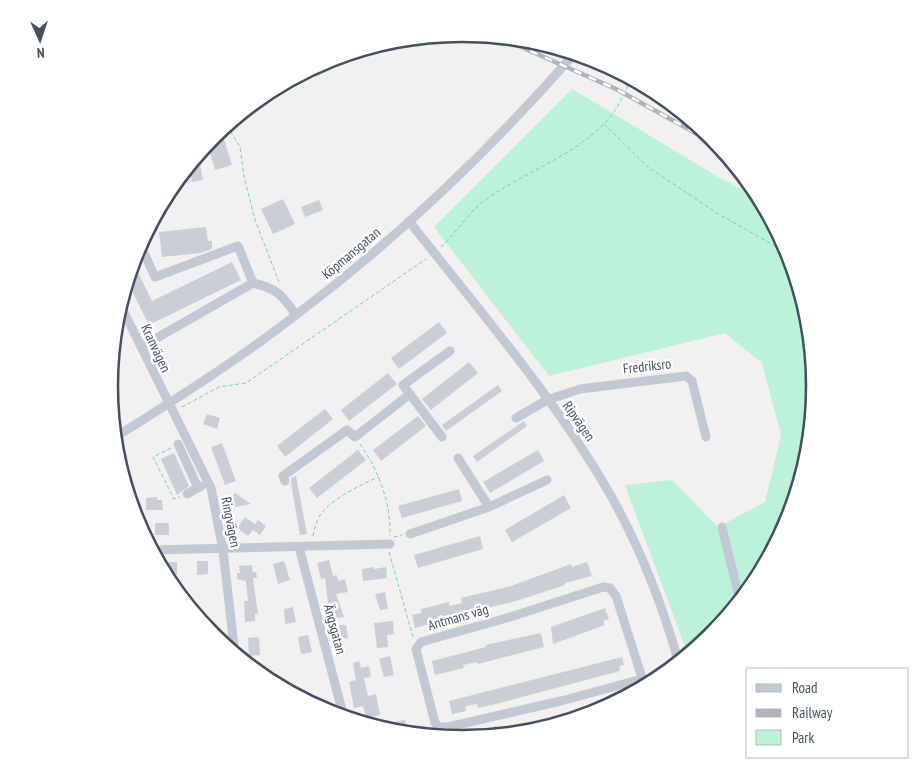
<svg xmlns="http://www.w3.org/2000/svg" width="924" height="773" font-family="'PT Sans Narrow',sans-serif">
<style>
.green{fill:#bbf2d9}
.building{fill:#cbced6}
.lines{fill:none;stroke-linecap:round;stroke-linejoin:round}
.path{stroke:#71d3b1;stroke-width:1;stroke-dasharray:4 2.5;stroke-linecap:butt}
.minor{stroke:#c2c9d5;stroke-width:9}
.rail-casing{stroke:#b1b3bb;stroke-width:4.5}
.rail{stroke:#fff;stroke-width:2.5;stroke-dasharray:8;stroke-linecap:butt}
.labels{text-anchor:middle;stroke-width:5;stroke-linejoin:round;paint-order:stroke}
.street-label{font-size:14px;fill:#464f5f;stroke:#fff}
.rim{fill:none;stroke:#464f5f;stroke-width:2.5}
</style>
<rect width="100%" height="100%" fill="#f2f0f0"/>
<path class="green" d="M 602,63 L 658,93 L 696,124 L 600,65 Z
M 572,89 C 621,118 669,147 718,177 C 729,183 755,195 763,204 C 779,224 790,259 798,283 C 838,417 798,565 688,655 L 625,485 L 672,480 L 718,527 L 765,502 L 781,435 L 762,363 L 725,333 L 549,376 L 434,227 Z"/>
<path class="building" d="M 221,130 L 232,165 L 215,170 L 207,143 Z
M 200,164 L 203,180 L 192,182 L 188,166 Z
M 283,199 L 295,224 L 273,234 L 261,209 Z
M 319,200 L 323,210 L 305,217 L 301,207 Z
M 206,227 L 208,241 L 212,241 L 212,249 L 201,253 L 162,257 L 159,232 Z
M 133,262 L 152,301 L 232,262 L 241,280 L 149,325 L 127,281 Z
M 439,322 L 447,333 L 399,369 L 391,358 Z
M 469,362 L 478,373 L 431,410 L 422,399 Z
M 388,373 L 397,384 L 349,421 L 341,410 Z
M 498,385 L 502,391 L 446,431 L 442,425 Z
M 325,409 L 333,419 L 285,457 L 277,446 Z
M 207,414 L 220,418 L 217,429 L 203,424 Z
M 418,416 L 426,426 L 381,461 L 373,450 Z
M 524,421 L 527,426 L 477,462 L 473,456 Z
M 222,443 L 236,481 L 225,485 L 211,447 Z
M 358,450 L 366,460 L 317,498 L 309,488 Z
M 538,450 L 544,461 L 490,493 L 483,482 Z
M 174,453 L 189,486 L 177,495 L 161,459 Z
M 296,476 L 307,534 L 300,535 L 291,483 L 291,478 Z
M 459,489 L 462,501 L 402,518 L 398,506 Z
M 235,493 L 251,504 L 236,507 L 228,502 Z
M 564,495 L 571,508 L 512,542 L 505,530 Z
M 157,497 L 157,500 L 162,500 L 163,510 L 146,510 L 146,498 Z
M 245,517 L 255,524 L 258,520 L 266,526 L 260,535 L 253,530 L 248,536 L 237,528 Z
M 155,523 L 169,523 L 169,535 L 155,535 Z
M 480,536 L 483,549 L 418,568 L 414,555 Z
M 329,560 L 333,576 L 337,575 L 338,581 L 345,579 L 348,592 L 336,594 L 344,617 L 335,618 L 333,610 L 329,610 L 325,578 L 321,579 L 317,563 Z
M 197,561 L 208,561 L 208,574 L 197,575 Z
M 284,561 L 290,580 L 278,584 L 273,564 Z
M 168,562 L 177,562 L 177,575 L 168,575 Z
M 587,562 L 592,576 L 565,583 L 565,585 L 516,601 L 441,619 L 442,621 L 415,628 L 412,615 L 422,613 L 421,609 L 449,602 L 450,606 L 462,603 L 461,598 L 511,586 L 571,564 L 572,567 Z
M 252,565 L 253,572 L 256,572 L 257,578 L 253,578 L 258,614 L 255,614 L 255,621 L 245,622 L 244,601 L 248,601 L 246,581 L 237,579 L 237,573 L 240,573 L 239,566 Z
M 374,567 L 374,569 L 386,567 L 387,578 L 363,581 L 362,569 Z
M 385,592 L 388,609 L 380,610 L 375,594 Z
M 293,607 L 296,622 L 285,624 L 284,609 Z
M 605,608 L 609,619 L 603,621 L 605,625 L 553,644 L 551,627 Z
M 393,621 L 394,634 L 387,635 L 388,647 L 377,648 L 374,623 Z
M 341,625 L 346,625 L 348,638 L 337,640 L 334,626 Z
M 541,633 L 544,647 L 478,664 L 477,662 L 463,665 L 464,668 L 435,675 L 432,661 L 486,647 L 485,645 Z
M 308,635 L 312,652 L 301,654 L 298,637 Z
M 259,637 L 260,655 L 249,656 L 248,638 Z
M 390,656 L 394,675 L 384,677 L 379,659 Z
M 622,657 L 624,665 L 619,666 L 620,671 L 492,705 L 478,708 L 477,704 L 465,706 L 466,711 L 452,714 L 449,701 Z
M 359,661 L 361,668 L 369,666 L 371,677 L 364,678 L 368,696 L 376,694 L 380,715 L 366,718 L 363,706 L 354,708 L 349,682 L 356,680 L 353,663 Z
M 405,720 L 408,734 L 397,733 L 394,722 Z"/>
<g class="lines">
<path class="path" d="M 604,124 L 648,167 L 715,212 L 789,254
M 227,126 L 240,147 L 244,177 L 255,220 L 279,282
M 441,247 C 457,232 467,214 485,200 C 525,171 579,155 611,116 C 620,105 625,91 631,79
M 182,407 L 219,387 L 246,383 L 426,259
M 360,444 C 379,471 391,503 390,536
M 171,448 L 153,457 L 174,499 L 180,497
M 313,536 C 314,530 316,523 319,517 C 326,502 363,483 379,477
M 394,537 L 402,535
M 389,552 L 413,637
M 495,726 L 498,736"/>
<path class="minor" d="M 409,221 C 477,308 551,393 607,489 C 638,542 662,604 679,663
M 140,244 L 155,277 L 238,246 L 253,283
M 120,304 L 211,488 L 223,550 L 235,655
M 141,347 L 253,283 C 278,289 282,295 296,315
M 516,418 L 547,400 L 580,389 L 686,376 L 692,381 L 706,437
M 442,437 L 403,385 L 450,351
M 114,438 C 176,399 238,360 296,315 C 398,238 491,149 574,54
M 178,444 L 198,488
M 285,481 L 283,476 L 347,430 L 355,437 L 410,394
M 187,494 L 201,486
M 489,507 L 547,480
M 722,527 L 740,601
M 410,534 L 489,507 L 458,458
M 299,547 L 344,718
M 152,550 L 390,544
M 642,679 L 561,701 L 448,727 L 439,727 L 435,723 L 416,649 L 421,642 L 507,618 L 603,587 L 610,588 L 616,596 L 645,687"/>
<g class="rail-casing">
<path id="rail" d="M 501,38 L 616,89 L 719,146"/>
</g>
<use href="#rail" class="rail"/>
</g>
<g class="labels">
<g class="street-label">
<text transform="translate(351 253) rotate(-40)" y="5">Köpmansgatan</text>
<text transform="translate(156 348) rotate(65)" y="5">Kranvägen</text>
<text transform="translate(647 366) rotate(-6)" y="5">Fredriksro</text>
<text transform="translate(579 421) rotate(55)" y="5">Ripvägen</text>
<text transform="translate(231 522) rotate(79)" y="5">Ringvägen</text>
<text transform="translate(458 617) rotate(-16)" y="5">Antmans väg</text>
<text transform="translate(335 629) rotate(75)" y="5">Ängsgatan</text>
</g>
</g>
<path d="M0 0H924V773H0ZM118 386a344 344 0 1 1 688 0a344 344 0 1 1-688 0Z" fill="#fff" fill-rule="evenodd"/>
<path class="rim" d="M118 386a344 344 0 1 1 688 0a344 344 0 1 1-688 0Z"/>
<rect x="746" y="668" width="162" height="90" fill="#ffffff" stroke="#b5b9bf"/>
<rect x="756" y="684" width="25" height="8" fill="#c2c9d5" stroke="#b5b9bf"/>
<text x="792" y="693" font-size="15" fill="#464f5f">Road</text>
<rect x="756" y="709" width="25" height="8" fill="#b1b3bb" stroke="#b5b9bf"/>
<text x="792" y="718" font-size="15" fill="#464f5f">Railway</text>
<rect x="756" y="730" width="25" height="15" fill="#bbf2d9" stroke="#b5b9bf"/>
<text x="792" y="743" font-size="15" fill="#464f5f">Park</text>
<g transform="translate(40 40) rotate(177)" stroke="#ffffff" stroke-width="4" paint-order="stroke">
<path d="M0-4L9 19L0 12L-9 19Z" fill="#464f5f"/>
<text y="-8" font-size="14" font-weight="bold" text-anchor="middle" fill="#464f5f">N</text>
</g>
</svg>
